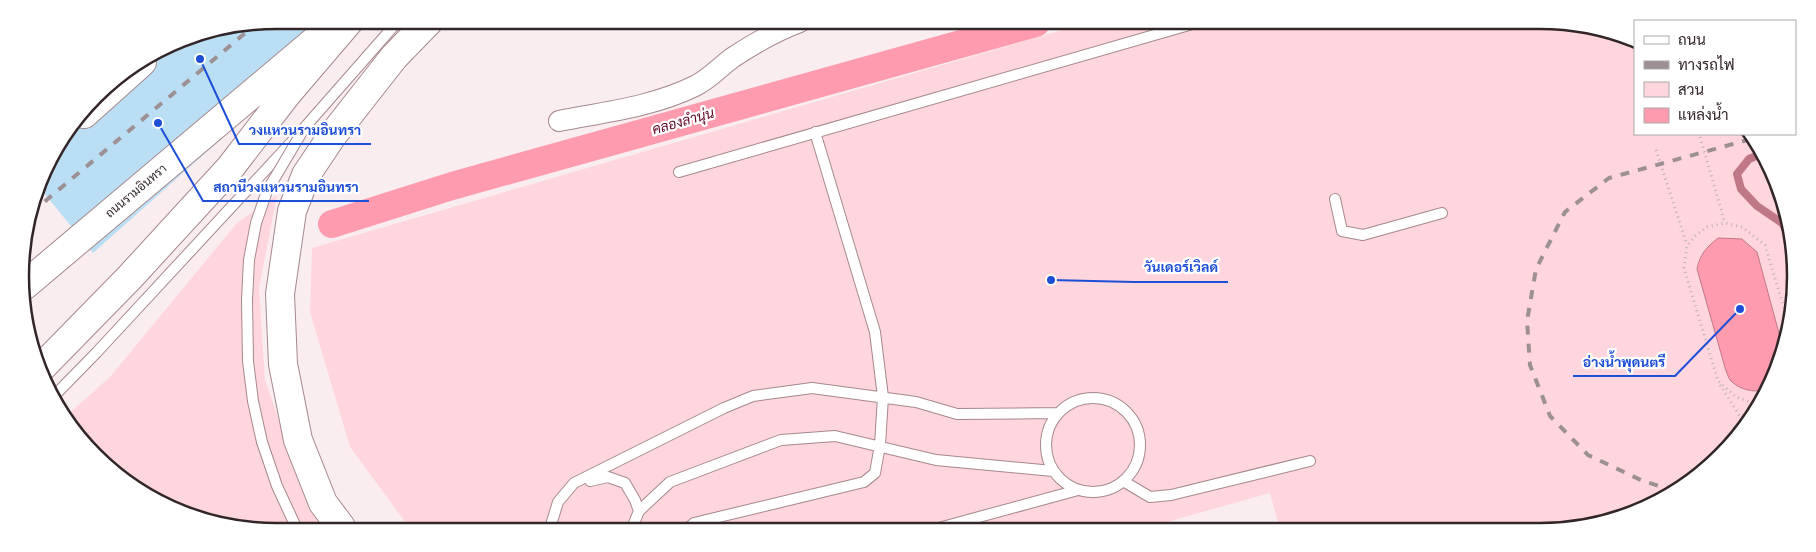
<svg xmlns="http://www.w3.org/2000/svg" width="1816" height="552" font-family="Montserrat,Sarabun,sans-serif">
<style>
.green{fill:#ffd6dd}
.water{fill:#fe9baf;stroke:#c17886}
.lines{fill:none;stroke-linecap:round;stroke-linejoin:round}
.stream{stroke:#c17886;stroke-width:8}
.canal{stroke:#fe9baf;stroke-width:28}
.building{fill:#badff4}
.service-casing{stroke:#a6888c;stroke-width:12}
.minor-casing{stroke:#a6888c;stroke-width:22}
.trunk-casing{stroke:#a6888c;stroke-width:30}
.motorway-casing{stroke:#a6888c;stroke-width:30}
.path{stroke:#beb1b3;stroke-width:3;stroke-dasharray:1 4;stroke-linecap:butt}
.service{stroke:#fff;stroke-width:10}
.minor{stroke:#fff;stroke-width:20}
.trunk{stroke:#fff;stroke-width:28}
.motorway{stroke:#fff;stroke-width:28}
.rail{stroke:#9d9092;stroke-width:4;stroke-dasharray:9 9;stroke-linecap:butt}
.service-bridge-casing{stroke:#a6888c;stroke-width:12;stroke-linecap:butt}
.service-bridge{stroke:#fff;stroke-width:10}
.labels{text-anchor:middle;stroke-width:4.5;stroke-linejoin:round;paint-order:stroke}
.street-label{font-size:12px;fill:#322628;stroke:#fff}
.water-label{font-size:14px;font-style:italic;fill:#5d0426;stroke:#fff}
.rim{fill:none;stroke:#322628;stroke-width:2.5}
.leader{fill:none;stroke:#1d4ed8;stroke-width:2}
.callout-dot{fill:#1d4ed8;stroke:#fff;stroke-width:2}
.callout-label{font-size:14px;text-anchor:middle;font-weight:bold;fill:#1d4ed8;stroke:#fff;stroke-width:4.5;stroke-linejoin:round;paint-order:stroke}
</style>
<rect width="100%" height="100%" fill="#faedef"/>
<path class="green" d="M 1087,23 L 1590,25 L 1635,43 L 1635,134 L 1753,134 L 1791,226 L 1791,326 L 1762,404 L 1709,468 L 1653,506 L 1573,530 L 1479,530 L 1478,528 L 1474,530 L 1280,529 L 1270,493 L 1142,529 L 409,527 L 350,447 L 310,312 L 312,248 Z
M 277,195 L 259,288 L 265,380 L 309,506 L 327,527 L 226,527 L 134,489 L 73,432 L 65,417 L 110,377 L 237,223 Z"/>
<path class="water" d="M 1718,238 L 1742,239 L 1757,252 L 1783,348 L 1768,388 C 1757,394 1741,390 1732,382 C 1729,380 1728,375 1726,371 L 1697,269 C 1700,254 1706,248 1718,238 Z"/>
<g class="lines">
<path class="stream" d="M 1761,154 L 1749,159 L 1737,174 L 1741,189 L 1757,206 L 1782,223 L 1791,238"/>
<path class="canal" d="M 332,224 L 452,186 L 1036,23"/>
</g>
<path class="building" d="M 276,20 L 355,20 L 93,253 L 39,187 L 47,163 L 107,84 L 178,39 Z"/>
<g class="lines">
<g class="service-casing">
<path id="service" d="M 679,172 L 1196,23
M 1335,199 L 1342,231 L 1363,235 L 1442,213
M 55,395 L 97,352 L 298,135
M1046 445a47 47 0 1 1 94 0a47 47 0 1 1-94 0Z
M 590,481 L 608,477 L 625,483 L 635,500 L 639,511
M 1123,481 L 1150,497 L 1171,495 L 1310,461
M 550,528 L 558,502 L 574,483 L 724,408 L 753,396 L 812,388 L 916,402 L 957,414 L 1058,413
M 632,528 L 639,511 L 670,482 L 781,440 L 835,436 L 936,460 L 1053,471
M 688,528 L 694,523 L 864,482 L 875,473 L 880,445 L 883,397 L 875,332 L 815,132
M 935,529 L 1078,490"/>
</g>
<g class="minor-casing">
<path id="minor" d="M 559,121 C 605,112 652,107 695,86 C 709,79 720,67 732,58 C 753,44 776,31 800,22"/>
</g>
<g class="trunk-casing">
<path id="trunk" d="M 84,114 L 142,62
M 25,285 L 317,39
M 41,368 L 130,277 L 230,168 L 286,95 L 350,20"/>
</g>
<g class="motorway-casing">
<path id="motorway" d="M 341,527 L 323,503 L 298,440 L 283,364 L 280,294 L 292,211 L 306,175 L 332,136 L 394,57 L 429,21"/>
</g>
<path class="path" d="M 1700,137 L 1725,223
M 1656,150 L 1687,245
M 1720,385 L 1745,424
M 1763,400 L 1750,402 L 1736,397 L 1718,381 L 1684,268 L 1687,246 L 1695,236 L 1707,227 L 1725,223 L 1742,227 L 1765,245 L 1790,328"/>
<use href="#service" class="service"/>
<use href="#minor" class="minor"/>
<use href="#trunk" class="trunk"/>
<use href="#motorway" class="motorway"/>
<path class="rail" d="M 31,213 L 256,24
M 1675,491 L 1643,481 L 1588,455 L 1550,416 L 1530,365 L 1527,321 L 1536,269 L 1565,212 L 1609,178 L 1755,138"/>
<g class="service-bridge-casing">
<path id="service-bridge" d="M 296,527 L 277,486 L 262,442 L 253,401 L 248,361 L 247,300 L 249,260 L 256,223 L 267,191 L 305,127 L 399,20"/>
</g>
<use href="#service-bridge" class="service-bridge"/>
</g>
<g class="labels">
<g class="street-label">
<text transform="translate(136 191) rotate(-40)" y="4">ถนนรามอินทรา</text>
</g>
<g class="water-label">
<text transform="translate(683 121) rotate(-16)" y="5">คลองลำนุ่น</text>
</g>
</g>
<path d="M0 0H1816V552H0ZM276 29H1540A247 247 0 0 1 1787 276V276A247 247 0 0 1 1540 523H276A247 247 0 0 1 29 276V276A247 247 0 0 1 276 29Z" fill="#fff" fill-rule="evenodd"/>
<path class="rim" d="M276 29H1540A247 247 0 0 1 1787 276V276A247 247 0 0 1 1540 523H276A247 247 0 0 1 29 276V276A247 247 0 0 1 276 29Z"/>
<path class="leader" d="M200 59L239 144H371M158 123L203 201H369M1051 280L1134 282H1228M1740 309L1675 376H1573"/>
<g class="callout-dot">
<circle cx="200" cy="59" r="5"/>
<circle cx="158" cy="123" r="5"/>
<circle cx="1051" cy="280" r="5"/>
<circle cx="1740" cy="309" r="5"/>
</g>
<g class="callout-label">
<text x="305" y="135">วงแหวนรามอินทรา</text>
<text x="286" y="192">สถานีวงแหวนรามอินทรา</text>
<text x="1181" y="272">วันเดอร์เวิลด์</text>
<text x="1624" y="367">อ่างน้ำพุดนตรี</text>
</g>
<rect x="1634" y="20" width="162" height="115" fill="#ffffff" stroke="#ada8a9"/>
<rect x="1644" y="36" width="25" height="8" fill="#ffffff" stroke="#ada8a9"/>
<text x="1678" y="45" font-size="15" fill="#322628">ถนน</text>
<rect x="1644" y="61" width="25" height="8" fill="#9d9092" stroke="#ada8a9"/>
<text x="1678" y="70" font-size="15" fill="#322628">ทางรถไฟ</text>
<rect x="1644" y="82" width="25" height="15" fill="#ffd6dd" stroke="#ada8a9"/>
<text x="1678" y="95" font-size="15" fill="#322628">สวน</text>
<rect x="1644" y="108" width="25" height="15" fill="#fe9baf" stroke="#ada8a9"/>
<text x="1678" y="120" font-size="15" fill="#322628">แหล่งน้ำ</text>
</svg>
